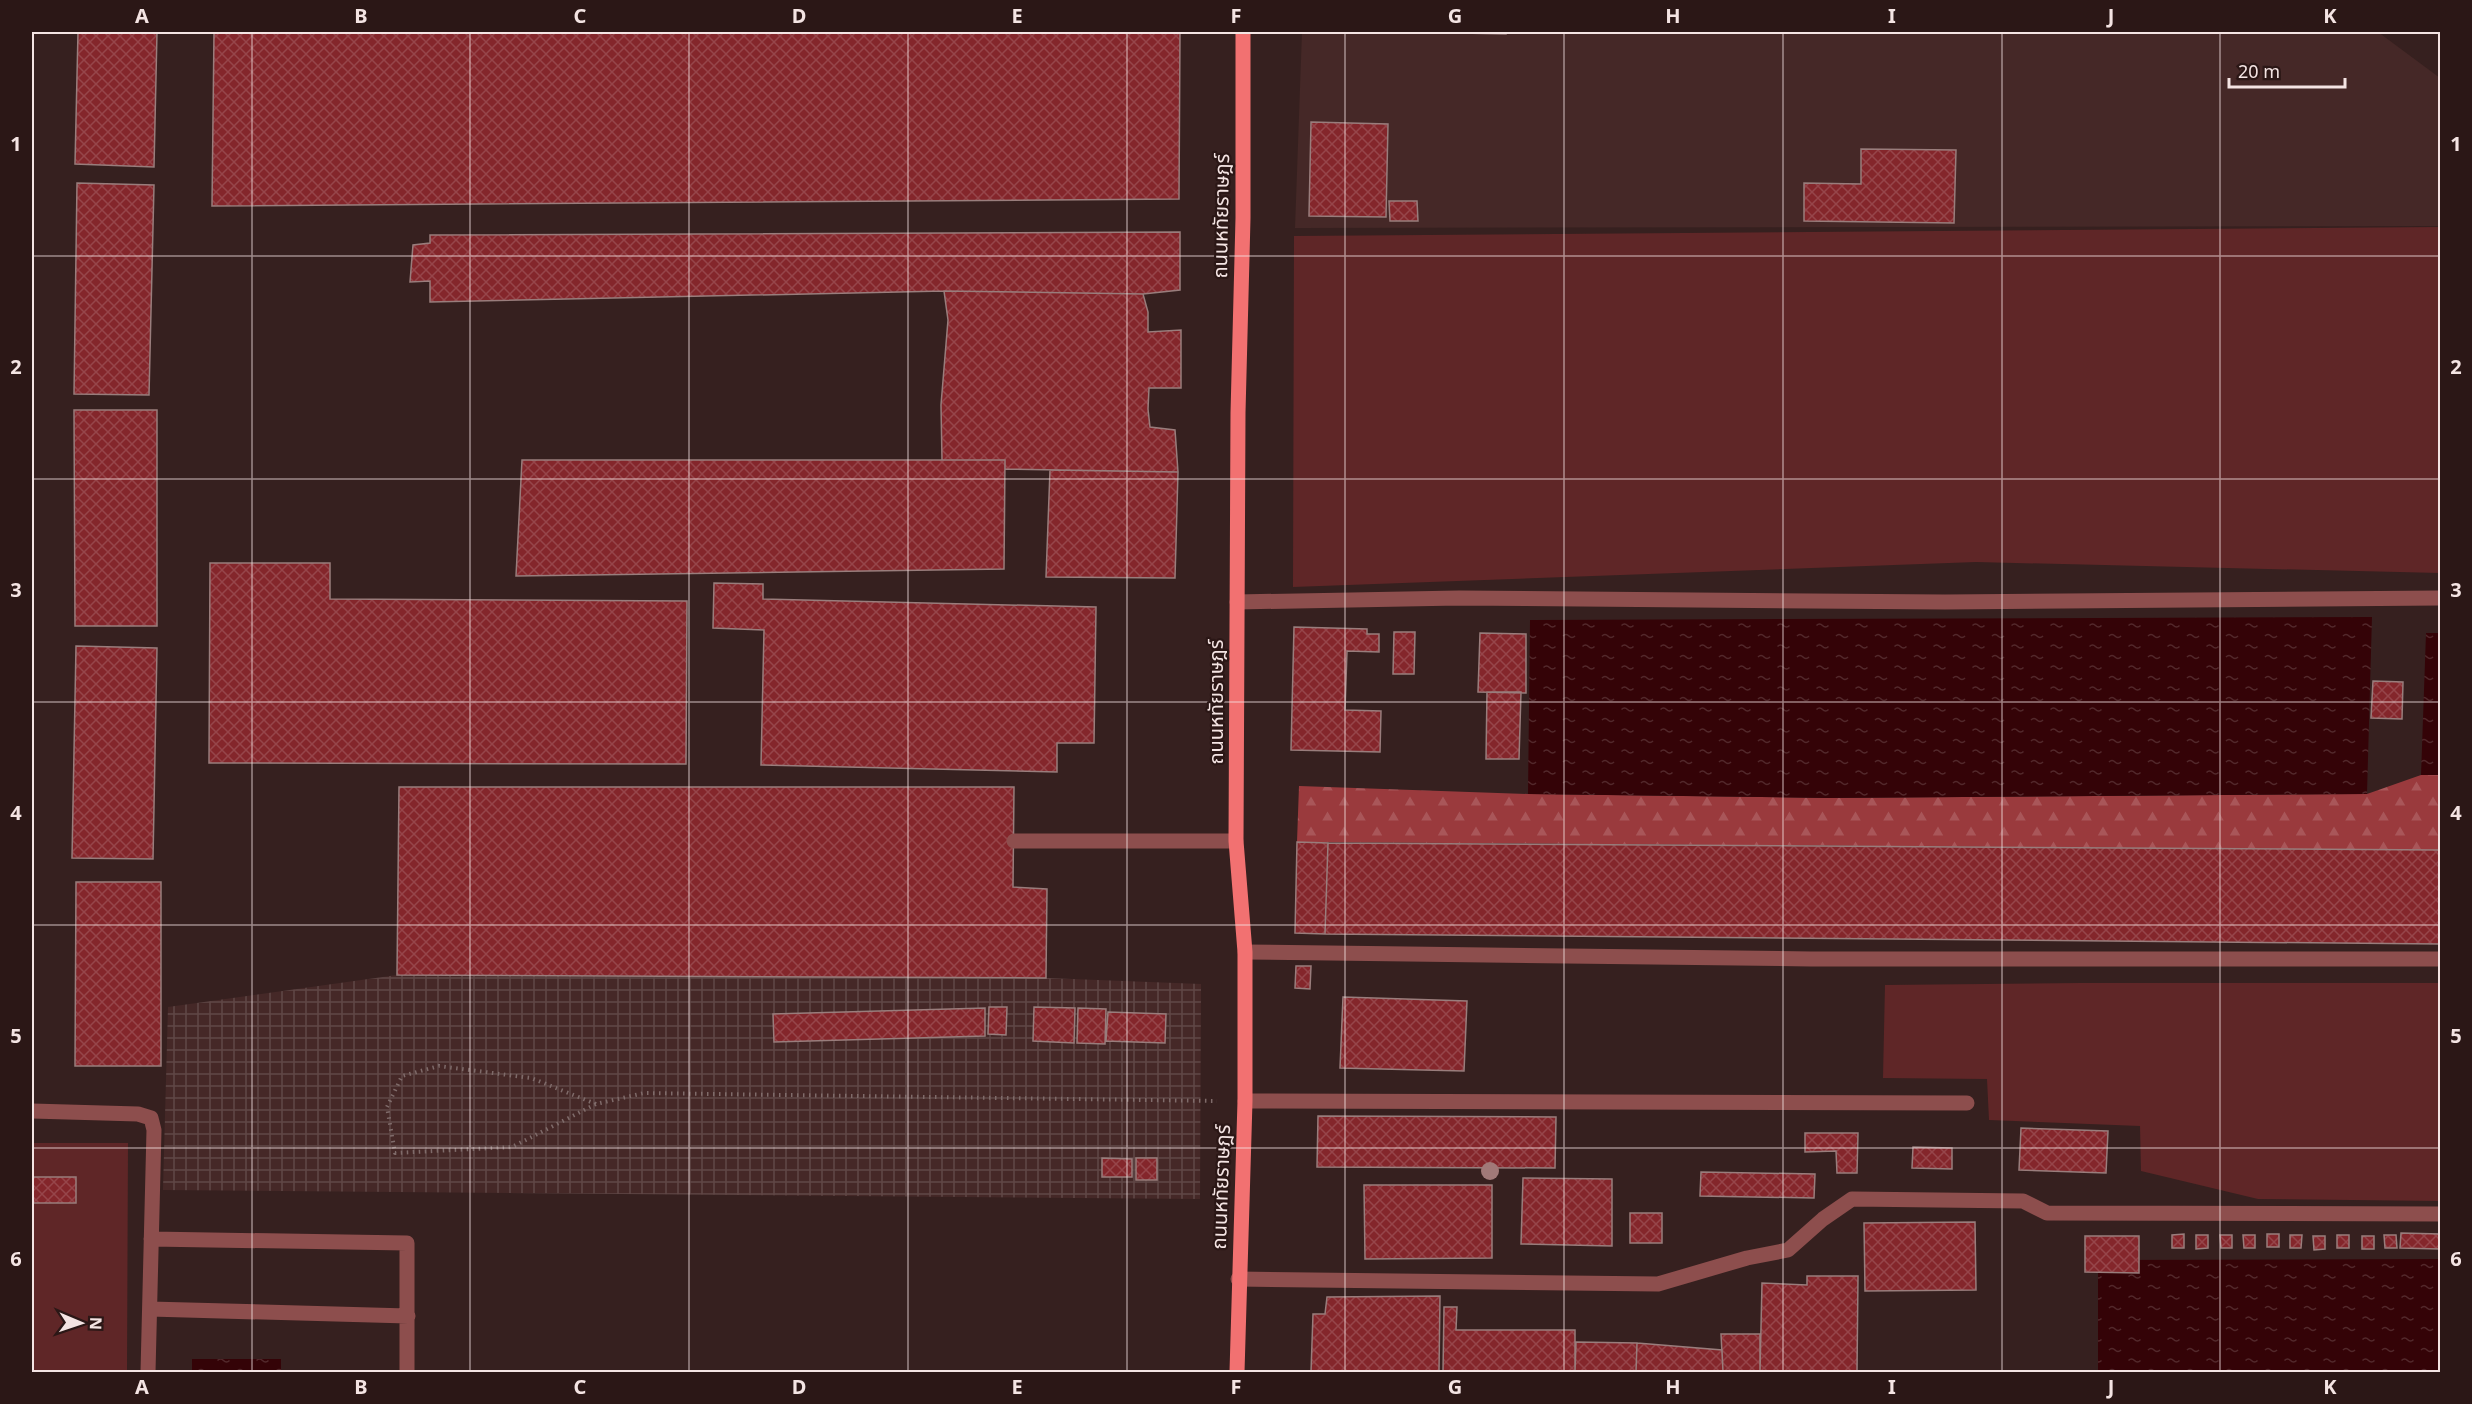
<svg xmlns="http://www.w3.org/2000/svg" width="2472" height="1404" font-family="'Noto Sans','Noto Sans Thai',sans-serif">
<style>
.built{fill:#452827}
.industrial{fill:url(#industrial-grid)}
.grass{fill:#5f2627}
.forest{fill:url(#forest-firs)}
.water{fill:url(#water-ripples)}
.building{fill:url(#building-cross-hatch);stroke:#997d7c;stroke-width:1.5}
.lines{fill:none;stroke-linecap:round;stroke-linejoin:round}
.path{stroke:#7f6b6a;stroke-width:4;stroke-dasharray:1.5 4.5;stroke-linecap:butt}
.minor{stroke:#8d4e4d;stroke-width:15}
.major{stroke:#f27171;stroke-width:15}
.tree{fill:#a17978}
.grid{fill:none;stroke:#f4e4e3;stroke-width:1.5;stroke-opacity:0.55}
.labels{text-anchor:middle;stroke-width:4.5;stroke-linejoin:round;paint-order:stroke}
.street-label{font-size:20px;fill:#f4e4e3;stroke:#2b1716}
.neatline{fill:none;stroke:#f4e4e3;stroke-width:2}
.grid-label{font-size:20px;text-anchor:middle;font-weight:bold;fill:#f4e4e3}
</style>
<defs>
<pattern id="industrial-grid" width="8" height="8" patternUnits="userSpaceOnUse" patternTransform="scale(1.5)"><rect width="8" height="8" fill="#452827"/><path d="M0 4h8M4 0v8" fill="none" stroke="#604746"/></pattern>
<pattern id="forest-firs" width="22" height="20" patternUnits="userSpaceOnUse" patternTransform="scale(1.5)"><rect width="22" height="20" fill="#9a3a3d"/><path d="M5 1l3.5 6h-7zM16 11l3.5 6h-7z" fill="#a95659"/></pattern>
<pattern id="water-ripples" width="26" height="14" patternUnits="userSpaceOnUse" patternTransform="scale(1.5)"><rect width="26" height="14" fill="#340307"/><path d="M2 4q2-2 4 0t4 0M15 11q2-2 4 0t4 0" fill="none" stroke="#52282b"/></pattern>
<pattern id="building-cross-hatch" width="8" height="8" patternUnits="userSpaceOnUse" patternTransform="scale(1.5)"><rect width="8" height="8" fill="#84262b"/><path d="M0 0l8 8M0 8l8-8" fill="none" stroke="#96454a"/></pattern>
</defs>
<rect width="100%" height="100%" fill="#36201f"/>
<path class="built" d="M 1302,32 L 2378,32 L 2440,78 L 2440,226 L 1295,228 Z"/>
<path class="industrial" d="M 397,975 L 1046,978 L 1201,984 L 1200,1199 L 163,1190 L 168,1007 Z"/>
<path class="grass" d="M 2440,227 L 2440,573 L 1976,562 L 1293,587 L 1294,236 Z
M 2081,983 L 2440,983 L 2440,1201 L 2258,1199 L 2141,1171 L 2140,1126 L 1989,1120 L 1987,1079 L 1883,1078 L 1885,985 Z
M 32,1143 L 128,1143 L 127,1372 L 32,1372 Z"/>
<path class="forest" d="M 2421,775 L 2440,775 L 2440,850 L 1297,842 L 1299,786 L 1528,794 L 1827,798 L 2367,794 Z"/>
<path class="water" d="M 2372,617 L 2367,794 L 1827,798 L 1528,794 L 1530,620 Z
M 2426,633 L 2440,633 L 2440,775 L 2421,775 Z
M 2440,1259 L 2440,1372 L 2098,1372 L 2098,1260 Z
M 192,1359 L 281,1359 L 281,1372 L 192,1372 Z"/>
<path class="building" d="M 78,32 L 157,32 L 154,167 L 75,164 Z
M 214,32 L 1180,32 L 1179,199 L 212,206 Z
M 1355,32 L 1461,32 L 1461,33 Z
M 1461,32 L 1506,32 L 1506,34 L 1461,33 Z
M 1311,122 L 1388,124 L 1386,217 L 1309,216 Z
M 1861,149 L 1956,150 L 1954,223 L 1804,221 L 1804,183 L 1861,184 Z
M 77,183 L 154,185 L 149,395 L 74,394 Z
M 1389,201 L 1417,201 L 1418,221 L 1390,221 Z
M 1180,232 L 1180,290 L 1143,294 L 944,291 L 430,302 L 430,281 L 410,282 L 413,245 L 430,243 L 430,235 Z
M 944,291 L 1143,294 L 1148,312 L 1148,332 L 1181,330 L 1181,388 L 1149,388 L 1148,409 L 1150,427 L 1175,430 L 1178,472 L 1005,469 L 1005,460 L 942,460 L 941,405 L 948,320 Z
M 74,410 L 157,410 L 157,626 L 75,626 Z
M 522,460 L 1005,460 L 1004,569 L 516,576 Z
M 1050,470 L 1178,472 L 1175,578 L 1046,577 Z
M 210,563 L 330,563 L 330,599 L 687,601 L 686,764 L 209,763 Z
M 714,583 L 763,584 L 763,599 L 1096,607 L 1094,743 L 1057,743 L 1057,772 L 761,765 L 764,630 L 713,628 Z
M 1294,627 L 1367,629 L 1367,634 L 1379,634 L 1379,652 L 1347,651 L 1345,710 L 1381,711 L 1380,752 L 1291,750 Z
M 1394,632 L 1415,632 L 1414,674 L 1393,674 Z
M 1480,633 L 1526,634 L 1526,693 L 1478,692 Z
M 76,646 L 157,648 L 153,859 L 72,858 Z
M 2373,681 L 2403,682 L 2402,719 L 2371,718 Z
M 1487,692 L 1521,692 L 1519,759 L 1486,759 Z
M 399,787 L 1014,787 L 1013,887 L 1047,889 L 1046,978 L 397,975 Z
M 1297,842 L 1328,843 L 1325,934 L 1295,933 Z
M 1328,843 L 2440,850 L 2440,944 L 1325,934 Z
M 76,882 L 161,882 L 161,1066 L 75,1066 Z
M 1296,966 L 1311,966 L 1310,989 L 1295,988 Z
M 1343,997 L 1467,1001 L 1464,1071 L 1340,1068 Z
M 989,1007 L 1007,1007 L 1006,1035 L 988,1034 Z
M 1034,1007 L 1075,1008 L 1074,1043 L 1033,1041 Z
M 985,1008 L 985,1036 L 774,1042 L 773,1014 Z
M 1078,1008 L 1106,1009 L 1105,1044 L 1077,1043 Z
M 1108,1012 L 1166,1014 L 1165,1043 L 1106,1041 Z
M 1318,1116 L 1556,1117 L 1555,1168 L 1317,1167 Z
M 2021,1128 L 2108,1131 L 2106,1173 L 2019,1170 Z
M 1805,1133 L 1858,1133 L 1857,1173 L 1837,1173 L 1836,1151 L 1805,1152 Z
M 1913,1147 L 1952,1148 L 1952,1169 L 1912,1168 Z
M 1102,1158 L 1132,1159 L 1132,1177 L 1102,1177 Z
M 1136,1158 L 1157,1158 L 1157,1180 L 1136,1180 Z
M 1701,1172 L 1815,1174 L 1814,1198 L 1700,1196 Z
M 32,1177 L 76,1177 L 76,1203 L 32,1203 Z
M 1523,1178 L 1612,1179 L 1612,1246 L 1521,1244 Z
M 1364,1185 L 1492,1185 L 1492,1258 L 1365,1259 Z
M 1630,1213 L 1662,1213 L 1662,1243 L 1630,1243 Z
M 1975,1222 L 1976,1290 L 1865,1291 L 1864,1223 Z
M 2401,1233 L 2440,1234 L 2440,1249 L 2400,1248 Z
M 2184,1234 L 2184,1248 L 2172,1248 L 2172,1235 Z
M 2267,1234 L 2279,1234 L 2279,1247 L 2267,1247 Z
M 2196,1235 L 2208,1235 L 2208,1248 L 2196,1249 Z
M 2220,1235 L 2232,1235 L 2232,1248 L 2221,1248 Z
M 2243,1235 L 2255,1235 L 2255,1248 L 2244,1248 Z
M 2290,1235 L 2302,1235 L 2301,1248 L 2290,1248 Z
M 2337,1235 L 2349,1235 L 2349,1248 L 2337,1248 Z
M 2384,1235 L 2396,1235 L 2397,1248 L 2385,1248 Z
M 2085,1236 L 2139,1236 L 2139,1273 L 2085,1272 Z
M 2313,1236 L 2325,1236 L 2325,1249 L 2314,1250 Z
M 2362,1236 L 2374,1236 L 2374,1249 L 2362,1249 Z
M 1807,1276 L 1858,1276 L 1857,1372 L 1760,1372 L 1762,1283 L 1807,1285 Z
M 1440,1296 L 1439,1372 L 1311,1372 L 1313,1314 L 1325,1314 L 1327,1297 Z
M 1444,1307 L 1457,1307 L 1456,1330 L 1575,1330 L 1575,1372 L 1443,1372 Z
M 1721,1334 L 1760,1334 L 1760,1372 L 1723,1372 Z
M 1576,1342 L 1637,1343 L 1636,1372 L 1575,1372 Z
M 1637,1343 L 1722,1350 L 1723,1372 L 1636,1372 Z"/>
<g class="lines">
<path class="path" d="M 596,1104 L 531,1078 L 439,1066 L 402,1076 L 387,1107 L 395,1153 L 512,1147 L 596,1104 L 644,1093 L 1217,1101"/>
<path class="minor" d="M 1237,602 L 1459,598 L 1945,602 L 2440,598
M 1014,841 L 1236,841
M 1245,952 L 1811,959 L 2440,959
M 1245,1101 L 1967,1103
M 32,1111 L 138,1114 L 151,1118 L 154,1130 L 148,1372
M 151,1239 L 407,1243 L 407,1372
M 1238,1279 L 1658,1284 L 1747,1258 L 1788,1250 L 1823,1219 L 1852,1199 L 2023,1201 L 2047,1213 L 2440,1214
M 150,1309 L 408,1316"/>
<path class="major" d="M 1237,1372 L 1245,1101 L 1245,952 L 1236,841 L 1238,413 L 1243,218 L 1243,32"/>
</g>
<circle class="tree" cx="1490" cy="1171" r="9"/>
<path class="grid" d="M 252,32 L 252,1372M 470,32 L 470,1372M 689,32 L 689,1372M 908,32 L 908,1372M 1127,32 L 1127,1372M 1345,32 L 1345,1372M 1564,32 L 1564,1372M 1783,32 L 1783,1372M 2002,32 L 2002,1372M 2220,32 L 2220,1372M 32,256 L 2440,256M 32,479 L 2440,479M 32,702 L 2440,702M 32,925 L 2440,925M 32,1148 L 2440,1148"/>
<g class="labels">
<g class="street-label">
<text transform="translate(1221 216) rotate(-89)" y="7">ถนนหทัยราษฎร์</text>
<text transform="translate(1216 702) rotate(-90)" y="7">ถนนหทัยราษฎร์</text>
<text transform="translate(1221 1187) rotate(-88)" y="7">ถนนหทัยราษฎร์</text>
</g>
</g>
<rect width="2472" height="1404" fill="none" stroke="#2b1716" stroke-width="66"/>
<g transform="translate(81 1323) rotate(92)" stroke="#2b1716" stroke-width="4.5" paint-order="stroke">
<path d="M0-4.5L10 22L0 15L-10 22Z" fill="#f4e4e3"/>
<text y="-9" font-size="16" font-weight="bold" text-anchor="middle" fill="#f4e4e3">N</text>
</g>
<path d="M2229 78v9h116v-9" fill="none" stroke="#f4e4e3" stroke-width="3"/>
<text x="2238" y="78" font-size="18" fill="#f4e4e3" stroke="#2b1716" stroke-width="4.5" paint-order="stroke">20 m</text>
<rect x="33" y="33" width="2406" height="1338" class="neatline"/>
<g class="grid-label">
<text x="142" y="23">A</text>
<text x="361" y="23">B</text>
<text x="580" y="23">C</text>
<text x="799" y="23">D</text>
<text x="1017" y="23">E</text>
<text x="1236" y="23">F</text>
<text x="1455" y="23">G</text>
<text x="1673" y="23">H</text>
<text x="1892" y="23">I</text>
<text x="2111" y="23">J</text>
<text x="2330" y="23">K</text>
<text x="16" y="151">1</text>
<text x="2456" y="151">1</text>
<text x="16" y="374">2</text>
<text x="2456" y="374">2</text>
<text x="16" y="597">3</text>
<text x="2456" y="597">3</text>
<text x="16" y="820">4</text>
<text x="2456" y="820">4</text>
<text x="16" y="1043">5</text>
<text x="2456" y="1043">5</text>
<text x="16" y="1266">6</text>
<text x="2456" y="1266">6</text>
<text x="142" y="1394">A</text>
<text x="361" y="1394">B</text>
<text x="580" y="1394">C</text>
<text x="799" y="1394">D</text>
<text x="1017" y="1394">E</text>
<text x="1236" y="1394">F</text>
<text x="1455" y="1394">G</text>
<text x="1673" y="1394">H</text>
<text x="1892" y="1394">I</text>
<text x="2111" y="1394">J</text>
<text x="2330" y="1394">K</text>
</g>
</svg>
